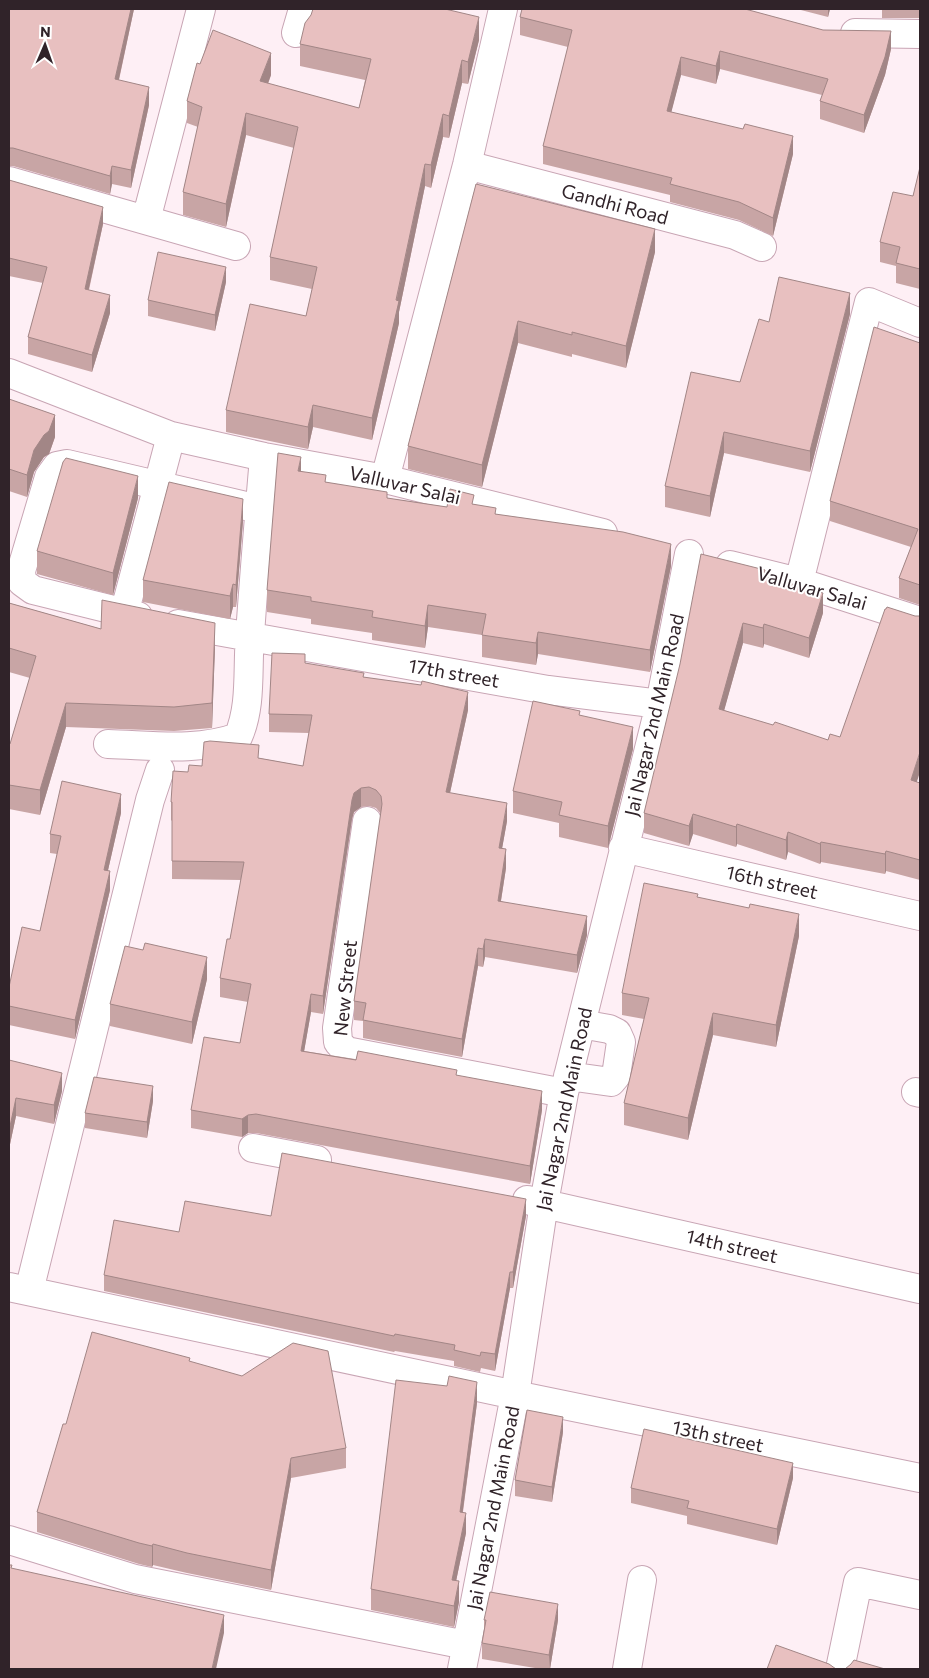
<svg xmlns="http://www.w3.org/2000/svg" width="929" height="1678" font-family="Commissioner,sans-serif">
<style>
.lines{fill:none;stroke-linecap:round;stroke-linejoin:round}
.minor-casing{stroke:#c8a5b4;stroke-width:30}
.minor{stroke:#fff;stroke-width:28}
.wall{fill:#c8a5a5}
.shaded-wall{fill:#a28686}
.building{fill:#e8c0c0;stroke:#a28686}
.labels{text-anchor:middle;stroke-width:4;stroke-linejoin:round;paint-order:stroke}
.street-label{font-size:19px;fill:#302329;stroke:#fff}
</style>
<rect width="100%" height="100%" fill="#feeff5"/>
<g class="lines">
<g class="minor-casing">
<path id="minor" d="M 296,33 L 303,9
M 855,33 L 920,34
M 467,165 L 735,235 L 762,247
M 9,181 L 236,246
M 146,220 L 201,9
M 9,373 L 171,436 L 264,457 L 385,479 L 603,533
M 385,479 L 467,165 L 503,9
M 730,565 L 799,582 L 920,621
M 799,582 L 869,302 L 920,323
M 124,614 L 171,436
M 138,616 L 33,590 L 22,582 L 21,571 L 49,477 L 57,466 L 67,464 L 259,509
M 178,624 L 548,690 L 660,704
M 108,744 C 151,745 197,752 238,737 C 252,706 247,669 250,635 C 254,576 259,516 264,457
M 367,821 L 337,1028 L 338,1042 L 346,1051 L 564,1093
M 623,848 L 920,916
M 568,1076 L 611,1082 L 616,1076 L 621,1042 L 617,1033 L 609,1029 L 581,1024
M 916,1092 L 920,1093
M 253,1148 L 317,1160
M 527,1200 L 920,1289
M 9,1287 L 515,1395 L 920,1478
M 29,1291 L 150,800 L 160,770
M 9,1540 L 135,1579 L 466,1645
M 462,1669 L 515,1395 L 544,1203 L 564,1093 L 660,704 L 689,554
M 627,1669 L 642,1580
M 840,1669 L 858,1582 L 920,1595"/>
</g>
<use href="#minor" class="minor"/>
</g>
<path class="wall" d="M 9,9 L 134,9 L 119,80 L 149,105 L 131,188 L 112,184 L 110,194 L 13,166 L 9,166 Z
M 797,9 L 830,9 L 828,17 Z
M 882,9 L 920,9 L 920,18 L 882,18 Z
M 520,17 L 891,49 L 885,75 L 864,133 L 820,119 L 820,101 L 822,95 L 720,69 L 716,84 L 681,75 L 671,112 L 793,154 L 773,236 L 739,220 L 670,202 L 670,195 L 543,164 L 543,146 L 568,47 L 520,35 Z
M 479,40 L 468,84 L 462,83 L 449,138 L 443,137 L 431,188 L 425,186 L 399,312 L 399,323 L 372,440 L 313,427 L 308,449 L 226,432 L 226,410 L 306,316 L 312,289 L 270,280 L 270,257 L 294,148 L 246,135 L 226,227 L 183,215 L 183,192 L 198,127 L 187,123 L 187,101 L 200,64 L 271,75 L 268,84 L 359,108 L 365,80 L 300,66 L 300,44 Z
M 920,167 L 920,289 L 896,283 L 896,266 L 880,262 L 880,242 L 913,196 Z
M 9,180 L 103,224 L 89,290 L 110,313 L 92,372 L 28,354 L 28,337 L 43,283 L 9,276 Z
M 476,184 L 655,252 L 626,368 L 572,354 L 572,357 L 518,343 L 482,487 L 408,469 L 408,446 Z
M 226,282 L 215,331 L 148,316 L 148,300 Z
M 850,314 L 810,472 L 724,453 L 710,517 L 665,507 L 665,486 L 740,382 L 769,322 Z
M 920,343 L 920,605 L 899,598 L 899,578 L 911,547 L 830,521 L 830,501 Z
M 9,399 L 55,437 L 49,454 L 44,457 L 34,472 L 27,497 L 9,491 Z
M 301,471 L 326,482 L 387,498 L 447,507 L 474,504 L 496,514 L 671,566 L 650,672 L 538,654 L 536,665 L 482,657 L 482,635 L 428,627 L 425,648 L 372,640 L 372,633 L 311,624 L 311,619 L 267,612 L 267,590 Z
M 138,498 L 113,595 L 37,574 L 37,551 Z
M 243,521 L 236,607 L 233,607 L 230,619 L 143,602 L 143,580 Z
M 765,576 L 823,613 L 809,658 L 764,644 L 763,648 L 743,643 L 724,710 L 920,783 L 920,880 L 886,871 L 885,874 L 821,862 L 820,864 L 788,852 L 786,860 L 737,844 L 736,847 L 693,834 L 689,846 L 644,833 L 644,813 Z
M 9,603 L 101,629 L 215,647 L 212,728 L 174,731 L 66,727 L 40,815 L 9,809 L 9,743 L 10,744 L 30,678 L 9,672 Z
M 305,664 L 364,677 L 468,710 L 450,793 L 507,821 L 502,848 L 506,868 L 501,901 L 587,935 L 577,973 L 485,957 L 483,967 L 478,966 L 462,1057 L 363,1038 L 363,1021 L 354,1020 L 354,1001 L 381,814 L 376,808 L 369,806 L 361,807 L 354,812 L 352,819 L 323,1014 L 311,1012 L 304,1051 L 457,1075 L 542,1110 L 530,1184 L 256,1133 L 248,1133 L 242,1137 L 191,1128 L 191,1110 L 240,1043 L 248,1002 L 220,997 L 220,978 L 230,939 L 241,880 L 172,879 L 172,821 L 171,820 L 171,802 L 188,772 L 202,766 L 259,758 L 303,766 L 309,733 L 269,732 L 269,714 Z
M 580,715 L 633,749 L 608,848 L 559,837 L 559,823 L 513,813 L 513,791 Z
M 121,813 L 108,870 L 110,890 L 75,1039 L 9,1025 L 9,987 L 40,931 L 57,854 L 50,853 L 50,834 Z
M 698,897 L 799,936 L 776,1047 L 713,1035 L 688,1140 L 624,1125 L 624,1103 L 644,1019 L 622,1015 L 622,993 Z
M 143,950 L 207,979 L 192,1044 L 110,1026 L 110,1004 Z
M 9,1060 L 62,1091 L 54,1124 L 16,1116 L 9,1149 Z
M 153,1101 L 147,1138 L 85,1128 L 85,1113 Z
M 271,1216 L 526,1216 L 513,1288 L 510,1288 L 495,1371 L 481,1368 L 480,1372 L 454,1366 L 454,1361 L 395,1351 L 394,1352 L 104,1291 L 104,1275 L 179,1232 Z
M 190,1362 L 346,1448 L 346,1468 L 291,1478 L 271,1590 L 187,1573 L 153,1565 L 152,1567 L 139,1564 L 37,1532 L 37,1512 L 66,1424 Z
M 477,1403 L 463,1512 L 466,1533 L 456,1581 L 459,1602 L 454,1627 L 371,1610 L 371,1589 Z
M 563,1432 L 552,1502 L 515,1496 L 515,1480 Z
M 793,1478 L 777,1545 L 687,1524 L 687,1516 L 631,1503 L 631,1488 Z
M 484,1620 L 558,1620 L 550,1669 L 541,1669 L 482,1659 L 482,1643 L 484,1630 Z"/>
<path class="shaded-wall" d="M 131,9 L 134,9 L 115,97 L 115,79 Z
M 828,9 L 830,9 L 828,17 Z
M 479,17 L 479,40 L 468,84 L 468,62 Z
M 891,31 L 891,49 L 885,75 L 864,133 L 864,115 Z
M 720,51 L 720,69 L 716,84 L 716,66 Z
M 271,53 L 271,75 L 260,104 L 260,81 Z
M 681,57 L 681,75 L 667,129 L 667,111 Z
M 462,60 L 462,83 L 449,138 L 449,116 Z
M 149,87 L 149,105 L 131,188 L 131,170 Z
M 246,113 L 246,135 L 226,227 L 226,204 Z
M 443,114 L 443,137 L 431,188 L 431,165 Z
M 793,136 L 793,154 L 773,236 L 773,218 Z
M 425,164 L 425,186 L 399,312 L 399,323 L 372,440 L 372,418 Z
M 112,166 L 112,184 L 110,194 L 110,176 Z
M 103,207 L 103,224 L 85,306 L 85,289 Z
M 655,229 L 655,252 L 626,368 L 626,346 Z
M 226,267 L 226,282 L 215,331 L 215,315 Z
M 850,293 L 850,314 L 810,472 L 810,451 Z
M 110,295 L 110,313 L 92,372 L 92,355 Z
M 518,321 L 518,343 L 482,487 L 482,465 Z
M 313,405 L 313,427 L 308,449 L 308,427 Z
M 55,415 L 55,437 L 49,454 L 44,457 L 34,472 L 27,497 L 27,475 L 34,450 Z
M 724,432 L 724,453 L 710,517 L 710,496 Z
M 301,457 L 301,480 L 298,471 Z
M 138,476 L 138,498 L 113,595 L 113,573 Z
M 243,499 L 243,521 L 236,607 L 236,585 Z
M 671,544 L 671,566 L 650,672 L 650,650 Z
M 233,584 L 233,607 L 230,619 L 230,596 Z
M 823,593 L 823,613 L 809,658 L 809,638 Z
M 428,605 L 428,627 L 425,648 L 425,626 Z
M 215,623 L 215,647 L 212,728 L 212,703 Z
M 743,623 L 743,643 L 719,729 L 719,709 Z
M 764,624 L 764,644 L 763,648 L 763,628 Z
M 538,632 L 538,654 L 536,665 L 536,643 Z
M 468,692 L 468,710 L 446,811 L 446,792 Z
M 66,703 L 66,727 L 40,815 L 40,790 Z
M 633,727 L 633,749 L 608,848 L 608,826 Z
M 920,752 L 920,772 L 911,800 L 911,780 Z
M 361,788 L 361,807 L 354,812 L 352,819 L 323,1014 L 323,996 L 352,800 L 354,793 Z
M 121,794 L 121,813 L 104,888 L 104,870 Z
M 507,803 L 507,821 L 499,866 L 499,848 Z
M 693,814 L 693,834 L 689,846 L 689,826 Z
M 737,824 L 737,844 L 736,847 L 736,827 Z
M 788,832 L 788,852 L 786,860 L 786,840 Z
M 821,842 L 821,862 L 820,864 L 820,844 Z
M 506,849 L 506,868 L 498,919 L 498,901 Z
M 886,851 L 886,871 L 885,874 L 885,854 Z
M 110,871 L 110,890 L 75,1039 L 75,1020 Z
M 799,914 L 799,936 L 776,1047 L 776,1025 Z
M 587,916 L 587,935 L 577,973 L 577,955 Z
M 485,939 L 485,957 L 483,967 L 483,949 Z
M 478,948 L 478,966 L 462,1057 L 462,1039 Z
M 207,957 L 207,979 L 192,1044 L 192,1022 Z
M 311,994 L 311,1012 L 301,1069 L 301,1051 Z
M 713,1013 L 713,1035 L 688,1140 L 688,1118 Z
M 62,1073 L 62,1091 L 54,1124 L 54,1105 Z
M 153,1086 L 153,1101 L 147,1138 L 147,1122 Z
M 542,1091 L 542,1110 L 530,1184 L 530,1166 Z
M 16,1098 L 16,1116 L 9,1149 L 9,1131 Z
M 248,1115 L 248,1133 L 242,1137 L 242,1119 Z
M 526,1199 L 526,1216 L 513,1288 L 513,1272 Z
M 510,1272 L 510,1288 L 495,1371 L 495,1354 Z
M 477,1382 L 477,1403 L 460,1532 L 460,1512 Z
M 563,1417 L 563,1432 L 552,1502 L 552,1487 Z
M 291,1458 L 291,1478 L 271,1590 L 271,1570 Z
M 793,1463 L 793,1478 L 777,1545 L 777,1529 Z
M 466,1513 L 466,1533 L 452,1601 L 452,1580 Z
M 153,1544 L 153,1565 L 152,1567 L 152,1546 Z
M 459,1581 L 459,1602 L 454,1627 L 454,1606 Z
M 558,1604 L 558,1620 L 550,1669 L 549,1655 Z
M 224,1615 L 224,1633 L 216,1669 L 212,1669 Z"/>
<path class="building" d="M 9,9 L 131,9 L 115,79 L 149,87 L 131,170 L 112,166 L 110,176 L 13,148 L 9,148 Z
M 313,9 L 445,9 L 479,17 L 468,62 L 462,60 L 449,116 L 443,114 L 431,165 L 425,164 L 396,300 L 399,301 L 372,418 L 313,405 L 308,427 L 226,410 L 250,304 L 306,316 L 317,267 L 270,257 L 298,127 L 246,113 L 226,204 L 183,192 L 202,107 L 187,101 L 197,63 L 200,64 L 213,30 L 271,53 L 260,81 L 359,108 L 371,59 L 300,44 L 305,23 L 311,15 Z
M 522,9 L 745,9 L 823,30 L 891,31 L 885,57 L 864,115 L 820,101 L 828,79 L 720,51 L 716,66 L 681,57 L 667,111 L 743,129 L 745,124 L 793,136 L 773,218 L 739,202 L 670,184 L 672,178 L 543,146 L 572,30 L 520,17 Z
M 920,167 L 920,269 L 896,263 L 900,247 L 880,242 L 893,192 L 913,196 Z
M 9,180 L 103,207 L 85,289 L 110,295 L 92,355 L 28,337 L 47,267 L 9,258 Z
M 476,184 L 655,229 L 626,346 L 572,332 L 572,335 L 518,321 L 482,465 L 408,446 Z
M 158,252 L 226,267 L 215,315 L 148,300 Z
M 779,277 L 850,293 L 810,451 L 724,432 L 710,496 L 665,486 L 691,372 L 740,382 L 759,319 L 769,322 Z
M 874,327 L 920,343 L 920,585 L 899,578 L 918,529 L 830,501 Z
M 9,399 L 55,415 L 49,431 L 44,435 L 34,450 L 27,475 L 9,469 Z
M 278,453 L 301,457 L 298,471 L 326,475 L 325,482 L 387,492 L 387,498 L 447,507 L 450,489 L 474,495 L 472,504 L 496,508 L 495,514 L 623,532 L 671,544 L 650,650 L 538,632 L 536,643 L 482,635 L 486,614 L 428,605 L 425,626 L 372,617 L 373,611 L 311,601 L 311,597 L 267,590 Z
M 66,458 L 138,476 L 113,573 L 37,551 L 63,462 Z
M 169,482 L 243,499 L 236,585 L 233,584 L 230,596 L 143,580 Z
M 701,554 L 765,570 L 764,576 L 823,593 L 809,638 L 764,624 L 763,628 L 743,623 L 719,709 L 773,725 L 775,722 L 828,740 L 830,734 L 840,737 L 885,609 L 886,609 L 887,607 L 915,616 L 920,616 L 920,752 L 911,780 L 920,783 L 920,860 L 886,851 L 885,854 L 821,842 L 820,844 L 788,832 L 786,840 L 737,824 L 736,827 L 693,814 L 689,826 L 644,813 L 680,664 Z
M 102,600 L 215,623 L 212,703 L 174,707 L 66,703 L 40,790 L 9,785 L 9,743 L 10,744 L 36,656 L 9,648 L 9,603 L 101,629 Z
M 272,653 L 305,654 L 305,663 L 364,673 L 363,677 L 421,685 L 422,681 L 468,692 L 446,792 L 507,803 L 499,848 L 506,849 L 498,901 L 587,916 L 577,955 L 485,939 L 483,949 L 478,948 L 462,1039 L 363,1020 L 366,1003 L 354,1001 L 382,804 L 381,796 L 376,790 L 369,787 L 361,788 L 354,793 L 352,800 L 323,996 L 311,994 L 301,1051 L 356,1060 L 358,1051 L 457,1070 L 456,1075 L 542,1091 L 530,1166 L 256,1114 L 248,1115 L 242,1119 L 191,1110 L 204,1037 L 240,1043 L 251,984 L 220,978 L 227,939 L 230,939 L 244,862 L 172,861 L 172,802 L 171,802 L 173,771 L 188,772 L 189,765 L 202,766 L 204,742 L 210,741 L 259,745 L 258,758 L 303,766 L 312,715 L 269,714 Z
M 533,701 L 580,711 L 579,715 L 633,727 L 608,826 L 559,815 L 562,802 L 513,791 Z
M 62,781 L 121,794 L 104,870 L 110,871 L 75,1020 L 9,1006 L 9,987 L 22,927 L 40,931 L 61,836 L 50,834 Z
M 644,883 L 698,894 L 697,897 L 749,908 L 750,904 L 799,914 L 776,1025 L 713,1013 L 688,1118 L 624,1103 L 649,998 L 622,993 Z
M 145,943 L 207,957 L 192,1022 L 110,1004 L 125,946 L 143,950 Z
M 9,1060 L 62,1073 L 54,1105 L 16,1098 L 9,1131 Z
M 94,1077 L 153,1086 L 147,1122 L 85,1113 Z
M 282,1153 L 526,1199 L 513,1272 L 510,1272 L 495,1354 L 481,1352 L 480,1356 L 454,1350 L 455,1345 L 395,1334 L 394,1336 L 104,1275 L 114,1220 L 179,1232 L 185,1201 L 271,1216 Z
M 92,1332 L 190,1358 L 189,1361 L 242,1376 L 293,1343 L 328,1351 L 346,1448 L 291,1458 L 271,1570 L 187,1553 L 153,1544 L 152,1546 L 139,1543 L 37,1512 L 63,1424 L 66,1424 Z
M 449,1376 L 477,1382 L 460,1512 L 466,1513 L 452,1580 L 459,1581 L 454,1606 L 371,1589 L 396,1380 L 447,1386 Z
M 527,1410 L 563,1417 L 552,1487 L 515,1480 Z
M 644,1429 L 793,1463 L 777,1529 L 687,1508 L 689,1501 L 631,1488 Z
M 9,1565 L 12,1565 L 11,1568 L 224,1615 L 212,1669 L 9,1669 Z
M 490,1592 L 558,1604 L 549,1655 L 482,1643 L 486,1620 L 484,1620 Z
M 776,1645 L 829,1664 L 836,1669 L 840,1669 L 767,1669 Z
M 854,1660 L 885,1669 L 845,1669 L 851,1664 Z"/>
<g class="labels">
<g class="street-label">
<text transform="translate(615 204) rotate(15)" y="7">Gandhi Road</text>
<text transform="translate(405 485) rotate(13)" y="7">Valluvar Salai</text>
<text transform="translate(812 588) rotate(16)" y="7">Valluvar Salai</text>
<text transform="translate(454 673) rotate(10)" y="7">17th street</text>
<text transform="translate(654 715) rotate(-77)" y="7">Jai Nagar 2nd Main Road</text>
<text transform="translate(772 882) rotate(13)" y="7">16th street</text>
<text transform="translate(345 988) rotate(-84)" y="7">New Street</text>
<text transform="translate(564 1109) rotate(-78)" y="7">Jai Nagar 2nd Main Road</text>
<text transform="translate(732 1246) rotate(13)" y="7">14th street</text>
<text transform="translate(718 1436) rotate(12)" y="7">13th street</text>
<text transform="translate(493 1508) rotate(-79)" y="7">Jai Nagar 2nd Main Road</text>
</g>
</g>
<rect width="929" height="1678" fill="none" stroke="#302329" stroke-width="20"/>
<g transform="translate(45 45) rotate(2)" stroke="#ffffff" stroke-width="4" paint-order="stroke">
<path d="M0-4L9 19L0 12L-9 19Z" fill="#302329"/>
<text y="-8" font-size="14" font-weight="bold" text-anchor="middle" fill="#302329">N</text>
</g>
</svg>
